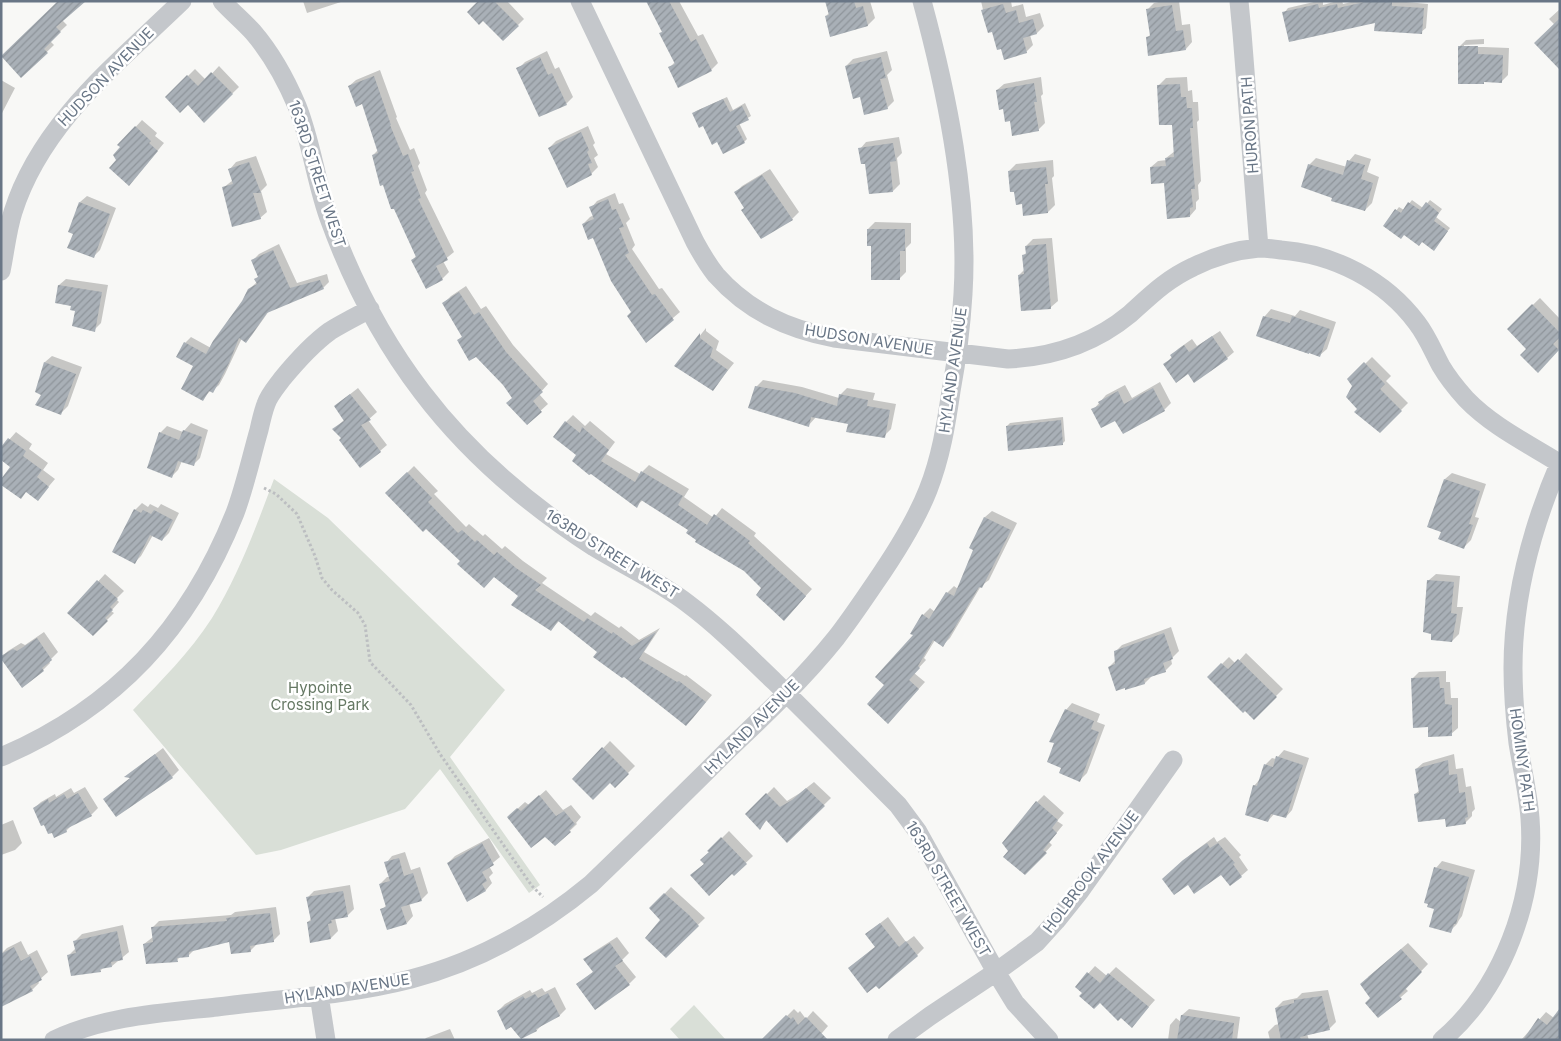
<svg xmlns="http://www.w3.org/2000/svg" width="1561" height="1041" font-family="Inter,sans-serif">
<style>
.green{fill:#d9dfd7}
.shadow{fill:#0003}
.building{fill:url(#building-hatch)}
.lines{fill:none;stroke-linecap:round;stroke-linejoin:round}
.path{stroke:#bcbec1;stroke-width:3;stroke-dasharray:2.5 2.5;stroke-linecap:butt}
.minor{stroke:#c4c7cb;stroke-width:19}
.labels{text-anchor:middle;stroke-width:5;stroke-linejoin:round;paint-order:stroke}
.street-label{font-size:15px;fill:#697686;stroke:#fff}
.park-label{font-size:15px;fill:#657863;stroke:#fff}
</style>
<defs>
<pattern id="building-hatch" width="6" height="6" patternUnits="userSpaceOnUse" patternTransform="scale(1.25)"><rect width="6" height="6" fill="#a9b0b7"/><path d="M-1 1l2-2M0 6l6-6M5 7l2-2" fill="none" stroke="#8e949a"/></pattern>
</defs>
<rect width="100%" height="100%" fill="#f8f8f6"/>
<path class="green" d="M 274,479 L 328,518 L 505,690 L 450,757 L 540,885 L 529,893 L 440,769 L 405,809 L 281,850 L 256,855 L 133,710 C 161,681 190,652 212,618 C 239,574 256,527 274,479 Z
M 694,1005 L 726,1040 L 680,1040 L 670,1029 Z"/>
<path class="shadow" d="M 60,1 L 62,20 L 67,25 L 50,41 L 54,45 L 21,77 Z
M 303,1 L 344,1 L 307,13 Z
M 480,1 L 507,1 L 524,19 L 503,40 L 483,20 Z
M 648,1 L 679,1 L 698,36 L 703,34 L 718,63 L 711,70 L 669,68 L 675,62 L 661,33 L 663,31 Z
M 826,1 L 863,2 L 870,1 L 875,18 L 868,25 L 831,35 L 826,16 L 829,13 Z
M 981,1 L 1011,1 L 1012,7 L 1023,4 L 1026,17 L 1040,13 L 1044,26 L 1037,33 L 1030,35 L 1033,45 L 1026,52 L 993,30 L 988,32 Z
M 1163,1 L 1179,1 L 1182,25 L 1190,24 L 1192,42 L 1186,49 L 1147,38 L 1151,34 L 1147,10 L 1154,3 Z
M 1318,1 L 1323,1 L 1323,5 L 1337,1 L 1342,1 L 1343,4 L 1355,1 L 1396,1 L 1428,4 L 1426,28 L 1421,32 L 1376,21 L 1284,13 L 1288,8 Z
M 1560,9 L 1560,55 L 1555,25 L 1549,19 Z
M 1484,39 L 1484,44 L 1464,45 L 1464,47 L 1484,47 L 1509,48 L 1508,75 L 1501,82 L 1485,81 L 1483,83 L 1459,47 L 1466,40 Z
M 547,51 L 555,69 L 559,67 L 573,97 L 566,104 L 518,69 L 525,62 Z
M 887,51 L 892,70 L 887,75 L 894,101 L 887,108 L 860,96 L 846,66 L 853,59 Z
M 219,66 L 239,87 L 204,121 L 188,103 L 167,97 L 195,69 L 206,80 Z
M 380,70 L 397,117 L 396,118 L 410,150 L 414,148 L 420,163 L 418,166 L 427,190 L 425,193 L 454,252 L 443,261 L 449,272 L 442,279 L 413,260 L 416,256 L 373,155 L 378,150 L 363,103 L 349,86 L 356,80 Z
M 1041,77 L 1043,94 L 1041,96 L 1045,123 L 1038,130 L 1011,119 L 997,90 L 1004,84 Z
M 1187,77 L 1188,91 L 1192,90 L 1193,102 L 1198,102 L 1199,120 L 1197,122 L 1201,181 L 1198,185 L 1199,199 L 1196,202 L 1196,209 L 1190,216 L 1166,181 L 1151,167 L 1158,161 L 1167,160 L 1166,158 L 1175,151 L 1173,123 L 1159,85 L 1166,78 Z
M 1,80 L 15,88 L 1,115 Z
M 727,97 L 733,110 L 745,103 L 751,116 L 739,123 L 747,139 L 744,142 L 718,141 L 693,114 L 696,111 Z
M 142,120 L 157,133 L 155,136 L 164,143 L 135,178 L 117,160 L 122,147 L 119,145 Z
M 588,126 L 595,143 L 593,145 L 598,155 L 594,158 L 598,167 L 591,174 L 549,148 L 556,141 Z
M 899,137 L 902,153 L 897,158 L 900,184 L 893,191 L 866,162 L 860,149 L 866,142 Z
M 1355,154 L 1371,159 L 1367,172 L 1379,177 L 1372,203 L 1365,210 L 1334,197 L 1309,165 L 1316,158 L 1347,167 L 1349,161 Z
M 256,156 L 267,185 L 261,191 L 267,212 L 260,218 L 223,188 L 233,180 L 230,169 L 236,162 Z
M 1053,160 L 1054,176 L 1052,178 L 1055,205 L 1048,212 L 1023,203 L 1009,171 L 1016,164 Z
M 770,169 L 799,212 L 792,219 L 745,207 L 736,192 L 742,186 Z
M 615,193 L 619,204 L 623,203 L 630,219 L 626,223 L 635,245 L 632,249 L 659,289 L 662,288 L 680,312 L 646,341 L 633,312 L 593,237 L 583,224 L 590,217 L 594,215 L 591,208 L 597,201 Z
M 87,196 L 116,208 L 100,250 L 93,257 L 75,233 L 80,202 Z
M 1412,200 L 1423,208 L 1430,200 L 1442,209 L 1436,217 L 1450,228 L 1436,246 L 1384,226 L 1399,207 L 1404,210 Z
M 875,222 L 911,223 L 911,243 L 906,248 L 906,272 L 899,279 L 873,245 L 868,229 Z
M 1052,238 L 1058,301 L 1051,307 L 1022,310 L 1019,275 L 1025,269 L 1024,255 L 1027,252 L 1026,246 L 1033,239 Z
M 279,244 L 297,283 L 327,274 L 329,282 L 323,288 L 269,311 L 252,335 L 246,342 L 242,338 L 225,374 L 219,385 L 212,391 L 211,390 L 203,399 L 195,365 L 185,343 L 191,337 L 211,348 L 244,302 L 249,289 L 257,282 L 256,279 L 259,276 L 253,260 L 259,254 Z
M 66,279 L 108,285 L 101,323 L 94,330 L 76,310 L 59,285 Z
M 466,286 L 481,309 L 486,306 L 513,345 L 548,384 L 539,394 L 548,404 L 527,423 L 514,398 L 504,384 L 477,355 L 458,340 L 463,336 L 444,303 L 451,296 Z
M 1540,298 L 1560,319 L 1560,336 L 1559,337 L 1560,348 L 1544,365 L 1508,329 Z
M 1271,309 L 1295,316 L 1300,310 L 1336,322 L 1327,349 L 1320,355 L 1258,336 L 1265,316 Z
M 706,328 L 706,331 L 719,341 L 716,350 L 734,363 L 712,390 L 676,366 Z
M 1220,331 L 1234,352 L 1227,358 L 1188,373 L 1165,365 L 1178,349 L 1192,339 L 1197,346 Z
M 52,356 L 82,367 L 68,406 L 61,413 L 43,394 L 45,362 Z
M 1372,357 L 1391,376 L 1386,381 L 1408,403 L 1380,431 L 1359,409 L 1354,386 L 1349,380 Z
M 763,380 L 802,387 L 839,398 L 840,395 L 847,388 L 875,393 L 873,400 L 896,404 L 891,429 L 884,436 L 849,423 L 816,417 L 808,426 L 756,387 Z
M 1160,382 L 1171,403 L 1164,410 L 1123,432 L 1115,419 L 1093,410 L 1106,395 L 1125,385 L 1132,398 Z
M 358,388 L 377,412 L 368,420 L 387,445 L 380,451 L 342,438 L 334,429 L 345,419 L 335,406 Z
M 573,415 L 585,426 L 590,421 L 615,442 L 606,454 L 640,474 L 649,465 L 689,489 L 684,497 L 714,518 L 722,508 L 756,533 L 754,536 L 812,589 L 791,612 L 744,570 L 698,539 L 690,529 L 643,500 L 636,506 L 578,455 L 566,422 Z
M 1063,417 L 1065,441 L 1062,444 L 1007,426 L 1010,423 Z
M 191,423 L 208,430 L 200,458 L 193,465 L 182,461 L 178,470 L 172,476 L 160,433 L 167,426 L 183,432 Z
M 16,432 L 32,444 L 29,449 L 48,463 L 43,470 L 55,479 L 38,499 L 12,466 L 1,449 Z
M 414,466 L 438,491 L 434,494 L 466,527 L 469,524 L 483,536 L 485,534 L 502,549 L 505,546 L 523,561 L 547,578 L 542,583 L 591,616 L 595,612 L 619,628 L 621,626 L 639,640 L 660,628 L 644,652 L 685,676 L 686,675 L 712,695 L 693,718 L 686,725 L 598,652 L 559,621 L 551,630 L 520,596 L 494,576 L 462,561 L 387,493 Z
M 1452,473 L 1486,484 L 1475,517 L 1479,518 L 1471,540 L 1464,547 L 1442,531 L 1445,479 Z
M 142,503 L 148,507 L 150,504 L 158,508 L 161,504 L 179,513 L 169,533 L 162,540 L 153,535 L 141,556 L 134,563 L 135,510 Z
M 992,511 L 1017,523 L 989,580 L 981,586 L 950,638 L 943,645 L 935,640 L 924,658 L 926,660 L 914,673 L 925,682 L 895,715 L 886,685 L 915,635 L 923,615 L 930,608 L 935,612 L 947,593 L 954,586 L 958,589 L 974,550 L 970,548 L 985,517 Z
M 105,574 L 124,591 L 116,599 L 119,602 L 111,611 L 114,613 L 93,634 L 69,613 Z
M 1436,574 L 1460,576 L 1457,607 L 1463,607 L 1459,634 L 1452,641 L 1429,580 Z
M 1171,627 L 1179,651 L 1171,659 L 1172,664 L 1165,671 L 1152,676 L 1145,683 L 1126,689 L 1109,667 L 1116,660 L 1115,652 L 1122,645 Z
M 44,632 L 58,652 L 49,661 L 50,663 L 43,670 L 1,657 L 8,651 L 21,643 L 25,645 Z
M 1246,653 L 1283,689 L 1254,718 L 1209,677 L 1229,657 L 1236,664 Z
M 1446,671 L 1446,682 L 1450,682 L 1451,698 L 1458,698 L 1458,728 L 1451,734 L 1429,726 L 1412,679 L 1419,672 Z
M 1072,703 L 1100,714 L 1097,722 L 1105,725 L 1087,773 L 1080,780 L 1063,767 L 1066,710 Z
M 610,741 L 635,766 L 615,786 L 610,781 L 574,779 Z
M 163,748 L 179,770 L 172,777 L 131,777 L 127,776 Z
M 1284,750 L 1309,758 L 1292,810 L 1286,817 L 1274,814 L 1268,821 L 1254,786 L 1260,779 L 1265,765 L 1272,758 L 1276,759 Z
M 1454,754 L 1456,769 L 1463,768 L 1466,787 L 1471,786 L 1475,809 L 1472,812 L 1472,816 L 1465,823 L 1446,817 L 1415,794 L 1420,790 L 1416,769 L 1423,763 Z
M 814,782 L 831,798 L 787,841 L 767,820 L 760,828 L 747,814 L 774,787 L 787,801 L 800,793 Z
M 85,787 L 98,808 L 91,815 L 72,825 L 66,831 L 44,823 L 34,808 L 41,802 L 55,794 L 56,797 L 71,788 L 74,793 Z
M 546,790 L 563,810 L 571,805 L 581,817 L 576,823 L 577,824 L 555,845 L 515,811 L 525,802 L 529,805 Z
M 1044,795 L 1064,813 L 1057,821 L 1063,825 L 1049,842 L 1052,845 L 1032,867 L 1037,802 Z
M 13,820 L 22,843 L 15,850 L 1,855 L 1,825 Z
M 729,831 L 753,856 L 734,874 L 732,872 L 692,875 L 705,863 L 710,852 L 709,851 Z
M 1214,837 L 1217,842 L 1225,837 L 1241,855 L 1239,857 L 1248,870 L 1241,876 L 1222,873 L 1188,883 L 1171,872 L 1191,854 Z
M 489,838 L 500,857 L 489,866 L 493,873 L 489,877 L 492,883 L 486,890 L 468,901 L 448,863 L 455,856 Z
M 405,852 L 411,870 L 420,867 L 428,893 L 421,900 L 409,903 L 413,916 L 407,923 L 382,909 L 387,905 L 380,884 L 387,877 L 390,877 L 386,863 L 392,856 Z
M 1442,861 L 1475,870 L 1462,916 L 1459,920 L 1457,924 L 1450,931 L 1436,908 L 1436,868 Z
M 350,885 L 354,909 L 347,916 L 335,918 L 338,931 L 331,938 L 308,922 L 312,918 L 308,897 L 314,891 Z
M 671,887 L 705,918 L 666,956 L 662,920 L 651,908 Z
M 276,907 L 280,934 L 273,941 L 258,943 L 250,951 L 230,941 L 195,949 L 189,955 L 181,956 L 177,960 L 144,944 L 153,937 L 152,928 L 159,921 L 231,915 L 235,912 Z
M 888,917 L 906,942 L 914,936 L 924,948 L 917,955 L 850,968 L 876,946 L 874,928 Z
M 123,925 L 129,952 L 112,966 L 104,967 L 100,971 L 68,956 L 75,949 L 75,941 L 82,934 Z
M 617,937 L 629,953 L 622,960 L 636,977 L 629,984 L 578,984 L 594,971 L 585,959 L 592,953 Z
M 21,941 L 28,955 L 37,950 L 48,972 L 38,981 L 39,983 L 32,990 L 1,954 L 7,948 Z
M 1408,943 L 1428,964 L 1405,988 L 1408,991 L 1379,1016 L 1371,998 L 1368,977 Z
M 1095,966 L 1107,976 L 1116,967 L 1155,1000 L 1138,1019 L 1121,1017 L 1100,1001 L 1084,993 L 1076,987 Z
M 555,987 L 566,1009 L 560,1015 L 543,1024 L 537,1030 L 498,1011 L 505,1004 L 530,990 L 532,993 L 542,988 L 545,992 Z
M 1328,990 L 1336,1022 L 1329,1029 L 1307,1034 L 1309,1040 L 1270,1040 L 1268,1032 L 1275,1025 L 1279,1024 L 1276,1008 L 1283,1001 L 1297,998 L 1302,993 Z
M 794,1009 L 798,1013 L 800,1011 L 806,1019 L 813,1011 L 828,1026 L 816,1040 L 763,1040 Z
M 1189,1009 L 1240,1017 L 1237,1040 L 1168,1040 L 1170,1025 L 1176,1018 L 1181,1022 L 1182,1015 Z
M 1546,1012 L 1554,1018 L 1560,1040 L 1521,1040 Z
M 450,1029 L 455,1040 L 424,1040 L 426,1038 Z"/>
<path class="building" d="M 58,1 L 86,1 L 56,27 L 61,32 L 44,49 L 48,53 L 21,78 L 1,56 Z
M 478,1 L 494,1 L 519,26 L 503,41 L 483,21 L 479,25 L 467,12 Z
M 646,1 L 669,1 L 691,42 L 696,39 L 712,71 L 678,88 L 668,67 L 675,64 L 659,33 L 662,32 Z
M 825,1 L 854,1 L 856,8 L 863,6 L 868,26 L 830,37 L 825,16 L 829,15 Z
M 1369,1 L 1392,1 L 1392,6 L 1424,8 L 1422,34 L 1374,31 L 1375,23 L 1289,42 L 1282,12 L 1318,4 L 1319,8 L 1337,4 L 1338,8 Z
M 1003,4 L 1006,13 L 1016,10 L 1019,23 L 1033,19 L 1037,34 L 1023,38 L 1027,53 L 1004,60 L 1001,49 L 997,50 L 992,32 L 988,33 L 981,10 Z
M 1172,5 L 1176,31 L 1183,30 L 1186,50 L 1148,56 L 1146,37 L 1150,36 L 1146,9 Z
M 1560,18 L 1560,70 L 1534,43 Z
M 1458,46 L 1478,46 L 1478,54 L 1503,55 L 1502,83 L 1484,82 L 1484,84 L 1458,84 Z
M 540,57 L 548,75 L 552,73 L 567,105 L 539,117 L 516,68 Z
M 881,57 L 886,78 L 880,79 L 888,109 L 864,115 L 860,97 L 853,99 L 845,66 Z
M 211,72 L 233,94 L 204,123 L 188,105 L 180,113 L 165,97 L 187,75 L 198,86 Z
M 374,76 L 391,125 L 390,125 L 403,156 L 408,154 L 414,171 L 411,172 L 421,198 L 418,199 L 448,260 L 436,266 L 443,280 L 426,289 L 411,260 L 416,257 L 394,209 L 391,209 L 383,185 L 380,186 L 372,155 L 378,153 L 362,104 L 356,107 L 348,86 Z
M 1034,83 L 1037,102 L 1034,102 L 1039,131 L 1012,136 L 1010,121 L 1005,122 L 1003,109 L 999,110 L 996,90 Z
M 1180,84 L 1181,97 L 1186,97 L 1187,108 L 1192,108 L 1193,128 L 1190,128 L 1195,189 L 1191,189 L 1193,207 L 1190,208 L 1190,217 L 1167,219 L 1164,183 L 1151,184 L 1150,167 L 1166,166 L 1165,158 L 1174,157 L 1172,125 L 1159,125 L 1157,85 Z
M 723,99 L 730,112 L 742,106 L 749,120 L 736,126 L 745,143 L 723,154 L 717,142 L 712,145 L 703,126 L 699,128 L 692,113 Z
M 135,126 L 151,141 L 149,143 L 158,151 L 129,186 L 109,168 L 116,160 L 113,155 L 120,147 L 117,145 Z
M 581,132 L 589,150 L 587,152 L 592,163 L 588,164 L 592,175 L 567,188 L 548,148 Z
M 893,143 L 896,161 L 890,162 L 893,192 L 869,194 L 865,164 L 861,164 L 858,148 Z
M 1347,160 L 1365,165 L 1361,179 L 1373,183 L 1365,211 L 1331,201 L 1332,198 L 1301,187 L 1308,164 L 1343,175 Z
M 249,162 L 261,193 L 253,193 L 261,219 L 232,227 L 222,187 L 233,184 L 228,169 Z
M 1046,167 L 1048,184 L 1045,184 L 1048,213 L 1023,216 L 1022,204 L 1016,205 L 1014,192 L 1010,192 L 1008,171 Z
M 762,175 L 793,220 L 761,239 L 741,210 L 744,208 L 734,192 Z
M 608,199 L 612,210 L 616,209 L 624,227 L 619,228 L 629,253 L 625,255 L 652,295 L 655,294 L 674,320 L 646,343 L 627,316 L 631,312 L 611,281 L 593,238 L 588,240 L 582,224 L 594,219 L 589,207 Z
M 79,202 L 110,214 L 94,258 L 67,248 L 73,234 L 68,232 Z
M 1408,202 L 1420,210 L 1426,202 L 1439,213 L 1434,221 L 1448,231 L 1434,251 L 1422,242 L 1419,246 L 1404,235 L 1401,239 L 1383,226 L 1395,209 L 1401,213 Z
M 867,229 L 905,229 L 905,251 L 900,251 L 900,280 L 871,280 L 871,246 L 867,246 Z
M 1046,244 L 1051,309 L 1021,311 L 1018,275 L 1024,274 L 1022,255 L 1026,254 L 1025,246 Z
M 273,250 L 290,288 L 320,280 L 324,289 L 267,313 L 246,343 L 239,338 L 229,363 L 219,382 L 213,393 L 209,391 L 203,401 L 181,389 L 193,366 L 176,357 L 184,342 L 206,354 L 213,341 L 242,301 L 248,289 L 257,284 L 254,279 L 258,277 L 251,260 Z
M 58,285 L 102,292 L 95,332 L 72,326 L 75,311 L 70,310 L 71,306 L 55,303 Z
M 459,292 L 474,315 L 479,312 L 506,352 L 543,392 L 533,401 L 542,412 L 527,425 L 506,403 L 512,398 L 503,385 L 476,357 L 469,361 L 457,340 L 462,337 L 442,303 Z
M 1532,304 L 1560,333 L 1560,337 L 1553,344 L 1559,350 L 1538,373 L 1520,355 L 1526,349 L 1507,329 Z
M 1263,316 L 1290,323 L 1292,316 L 1330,329 L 1320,357 L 1309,353 L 1309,354 L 1256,336 Z
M 700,333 L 700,338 L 713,348 L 710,357 L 728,370 L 713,391 L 674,366 Z
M 1212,336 L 1228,359 L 1194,383 L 1188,374 L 1176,383 L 1163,364 L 1172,358 L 1170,355 L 1184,345 L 1189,352 Z
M 44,362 L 76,374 L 61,415 L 35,405 L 41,395 L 35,392 Z
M 1364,362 L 1385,384 L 1380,389 L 1402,411 L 1380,433 L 1354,412 L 1357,409 L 1346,397 L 1352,386 L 1347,379 Z
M 755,386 L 795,393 L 837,406 L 839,394 L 868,400 L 867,406 L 890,410 L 885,438 L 846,432 L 848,424 L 811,417 L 809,427 L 748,408 Z
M 1153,388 L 1165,411 L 1123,434 L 1115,421 L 1101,428 L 1091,409 L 1100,405 L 1098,402 L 1118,391 L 1124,404 Z
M 350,394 L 371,420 L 361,425 L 381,452 L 360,468 L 339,440 L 341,438 L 332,429 L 344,421 L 334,406 Z
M 1061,420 L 1063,445 L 1008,451 L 1006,426 Z
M 565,421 L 580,433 L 582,427 L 609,450 L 601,461 L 635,482 L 641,471 L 683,496 L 678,505 L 707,525 L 714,514 L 750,541 L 748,543 L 806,596 L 784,621 L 756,595 L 761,588 L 744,571 L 695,542 L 696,540 L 686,533 L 688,530 L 641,500 L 637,508 L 591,474 L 589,475 L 572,461 L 576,455 L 553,437 Z
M 183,430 L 202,437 L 194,466 L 178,461 L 172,478 L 147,468 L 159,432 L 179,440 Z
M 8,438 L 26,451 L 23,456 L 42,470 L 37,477 L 49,487 L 38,501 L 26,492 L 21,499 L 1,485 L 1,479 L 10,467 L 1,460 L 1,447 Z
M 407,472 L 432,498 L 428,502 L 458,533 L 462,530 L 475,542 L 477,540 L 494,555 L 497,552 L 516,568 L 541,585 L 535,590 L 584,622 L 587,618 L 612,634 L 613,632 L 632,646 L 656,632 L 639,659 L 677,682 L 679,681 L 706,702 L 686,726 L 624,677 L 622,678 L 593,657 L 597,652 L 558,621 L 551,631 L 511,605 L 518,596 L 494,577 L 484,588 L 457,564 L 460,561 L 426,529 L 423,532 L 385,493 Z
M 1444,479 L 1480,491 L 1469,524 L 1473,525 L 1464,549 L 1438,539 L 1441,532 L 1427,527 Z
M 134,509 L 141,513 L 143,510 L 151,514 L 154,510 L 173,520 L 162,541 L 150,535 L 135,564 L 112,552 Z
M 984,517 L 1011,530 L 982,588 L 979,587 L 943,647 L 933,640 L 918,666 L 920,668 L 909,680 L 919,689 L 888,724 L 867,704 L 884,685 L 875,677 L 913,635 L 910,634 L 922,614 L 929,619 L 946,592 L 954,596 L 973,550 L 969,548 Z
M 97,580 L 118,599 L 110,607 L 113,610 L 105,618 L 108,621 L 93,636 L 67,613 Z
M 1427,580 L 1454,582 L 1451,613 L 1457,614 L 1452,642 L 1431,640 L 1431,634 L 1423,632 Z
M 1164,633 L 1173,659 L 1163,663 L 1166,672 L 1144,679 L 1145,684 L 1125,690 L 1125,688 L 1116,691 L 1108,667 L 1115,664 L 1114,651 Z
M 37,638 L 52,660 L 42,668 L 44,671 L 22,688 L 1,659 L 1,656 L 13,649 L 17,651 Z
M 1238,659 L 1277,697 L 1254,720 L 1245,711 L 1243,713 L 1207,677 L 1221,663 L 1228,669 Z
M 1439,677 L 1440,688 L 1444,688 L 1445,704 L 1452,705 L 1452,736 L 1428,737 L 1428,727 L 1413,728 L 1411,678 Z
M 1065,709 L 1094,721 L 1091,729 L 1099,732 L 1080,782 L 1059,773 L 1061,768 L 1047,762 L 1054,743 L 1049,742 Z
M 602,747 L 629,774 L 615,788 L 610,783 L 593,800 L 572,779 Z
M 155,754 L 173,778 L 116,817 L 103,799 L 130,778 L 124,777 Z
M 1276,756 L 1303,765 L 1286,818 L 1271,814 L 1268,822 L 1245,815 L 1253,785 L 1257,786 L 1264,764 L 1273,767 Z
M 1448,760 L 1449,775 L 1457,774 L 1459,793 L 1465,792 L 1468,817 L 1465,818 L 1466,824 L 1446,827 L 1445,819 L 1418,822 L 1414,794 L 1419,793 L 1415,769 Z
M 806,788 L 825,806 L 787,843 L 766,820 L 760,830 L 745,814 L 766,793 L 780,807 L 792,800 Z
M 78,793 L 92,816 L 66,829 L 67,832 L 54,838 L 52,833 L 48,834 L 44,825 L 41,826 L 33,808 L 48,799 L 49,803 L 64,794 L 67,799 Z
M 539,795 L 556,816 L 564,811 L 575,824 L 569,830 L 571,832 L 555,846 L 545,837 L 531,848 L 507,817 L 517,808 L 521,811 Z
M 1036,801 L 1058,820 L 1052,828 L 1057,833 L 1043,850 L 1047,853 L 1025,875 L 1003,857 L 1008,851 L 1002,843 Z
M 721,837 L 747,864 L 734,876 L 732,874 L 709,896 L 690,875 L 704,864 L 700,860 L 709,852 L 707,851 Z
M 482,843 L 494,865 L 482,872 L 487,881 L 482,884 L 486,891 L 467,902 L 447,863 Z
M 1207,843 L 1210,848 L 1218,843 L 1235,863 L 1233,864 L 1242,877 L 1230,886 L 1221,875 L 1194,894 L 1188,885 L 1174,895 L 1162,879 L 1183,860 Z
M 399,858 L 404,876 L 413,873 L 422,901 L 401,907 L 407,924 L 387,930 L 380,909 L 386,907 L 379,884 L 390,881 L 384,862 Z
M 1434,867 L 1469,877 L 1456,924 L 1454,924 L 1451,933 L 1429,927 L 1434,909 L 1427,907 L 1428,904 L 1424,903 Z
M 343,891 L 348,917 L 331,920 L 332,923 L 328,924 L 331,939 L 310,943 L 307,922 L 311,921 L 306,897 Z
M 664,893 L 689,915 L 699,926 L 666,958 L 645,938 L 660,920 L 649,908 Z
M 270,913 L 274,942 L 250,946 L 251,952 L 231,954 L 229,942 L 189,952 L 189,957 L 177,958 L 178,962 L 146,964 L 143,944 L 153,942 L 151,927 L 227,921 L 226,918 Z
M 880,923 L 899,947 L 906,941 L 918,956 L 879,989 L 876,986 L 867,993 L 848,968 L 875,947 L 865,934 Z
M 117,931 L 123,960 L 111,962 L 112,967 L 100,969 L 101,972 L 71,976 L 67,955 L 76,953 L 73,941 Z
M 610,943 L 623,961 L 615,966 L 630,985 L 595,1010 L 576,984 L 593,972 L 583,959 Z
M 14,947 L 21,961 L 30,956 L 42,980 L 30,986 L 33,991 L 1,1007 L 1,954 Z
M 1401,949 L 1422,972 L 1399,996 L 1402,999 L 1378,1018 L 1365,1003 L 1370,998 L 1360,984 Z
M 1087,972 L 1100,983 L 1108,973 L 1149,1007 L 1132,1028 L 1121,1018 L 1118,1021 L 1100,1003 L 1094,1009 L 1079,996 L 1082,993 L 1075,987 Z
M 548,993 L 560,1016 L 536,1029 L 537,1031 L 521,1039 L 511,1027 L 506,1030 L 497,1011 L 523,996 L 525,999 L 535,994 L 538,998 Z
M 1322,996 L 1330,1030 L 1300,1037 L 1301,1040 L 1281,1040 L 1275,1008 L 1294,1003 L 1294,1000 Z
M 1560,1008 L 1560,1040 L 1523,1040 L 1538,1018 L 1547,1025 Z
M 786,1015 L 791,1019 L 793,1017 L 798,1025 L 806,1017 L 828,1040 L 761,1040 Z
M 1181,1015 L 1234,1023 L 1232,1040 L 1177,1040 Z"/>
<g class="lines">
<path class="path" d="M 264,488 L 276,494 L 297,514 L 315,556 L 322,578 L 332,590 L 358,613 L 365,625 L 370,662 L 411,705 L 440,754 L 532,886 L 543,897"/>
<path class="minor" d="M 222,1 C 232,12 243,21 253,32 C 271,53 286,80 297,106 C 312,143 316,184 330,221 C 352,281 383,341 422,392 C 469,454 529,505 594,547 C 625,566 658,581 687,603 C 719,627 747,655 775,682 C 817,723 857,764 898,805 L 918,832 L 996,972 L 1015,1003 L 1049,1040
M 580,1 L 695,242 C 701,253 708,265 716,275 C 748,311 787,329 834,338 L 1008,359 C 1053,357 1095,343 1130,314 C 1151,295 1167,279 1193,267 C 1213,257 1236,250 1259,248 C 1266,248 1274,249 1281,250 C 1334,254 1385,280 1417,323 C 1427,336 1433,351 1441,366 C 1448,378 1457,389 1466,399 C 1492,426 1527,443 1559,463
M 1239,1 L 1242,33 L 1259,248
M 1,271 C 5,252 7,231 13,212 C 41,123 117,64 182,1
M 1,757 C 116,708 189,628 235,513 C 245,486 251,458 259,430 C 261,421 263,412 266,404 C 269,395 277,386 282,379 C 296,362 312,344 330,331 C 343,323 357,316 370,309
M 319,995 L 326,1040
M 54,1040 C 105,1016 161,1013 217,1007 C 281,999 349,995 411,979 C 477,962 539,927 591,884 C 638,839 684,794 730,748 C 767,713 804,678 836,638 C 850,620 862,602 875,583 C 895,554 915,523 928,490 C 941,457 946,425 951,391 C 957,359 961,327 963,294 C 969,199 947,93 922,1
M 897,1040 L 930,1016 L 996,972 L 1037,942 L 1056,921 L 1080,891 L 1173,760
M 1442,1040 C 1503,988 1536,898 1530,818 C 1528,793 1522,768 1518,743 C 1515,718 1513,693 1513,668 C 1513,597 1532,527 1560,462"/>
</g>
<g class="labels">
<g class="street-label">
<text transform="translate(106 77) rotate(-46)" y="5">HUDSON AVENUE</text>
<text transform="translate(1250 125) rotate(-94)" y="5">HURON PATH</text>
<text transform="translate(317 174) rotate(72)" y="5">163RD STREET WEST</text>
<text transform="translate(869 340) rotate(9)" y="5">HUDSON AVENUE</text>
<text transform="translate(953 370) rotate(-82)" y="5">HYLAND AVENUE</text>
<text transform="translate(612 554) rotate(32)" y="5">163RD STREET WEST</text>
<text transform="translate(752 727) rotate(-45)" y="5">HYLAND AVENUE</text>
<text transform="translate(1522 760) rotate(82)" y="5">HOMINY PATH</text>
<text transform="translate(1091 872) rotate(-53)" y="5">HOLBROOK AVENUE</text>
<text transform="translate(948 889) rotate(60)" y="5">163RD STREET WEST</text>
<text transform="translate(347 989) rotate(-9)" y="5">HYLAND AVENUE</text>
</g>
<g class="park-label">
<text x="320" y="693">Hypointe<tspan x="320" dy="17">Crossing Park</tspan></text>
</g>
</g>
<rect width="1561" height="1041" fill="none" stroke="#697686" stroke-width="5"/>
</svg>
